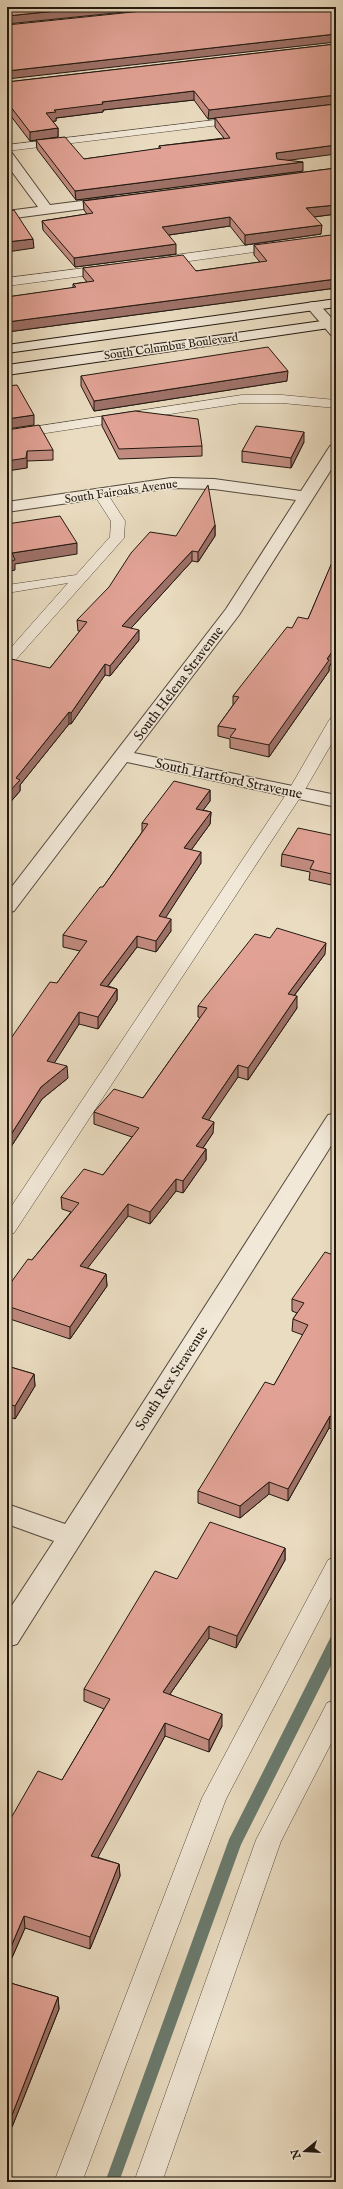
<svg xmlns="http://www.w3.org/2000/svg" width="343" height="2189" font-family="'IM FELL English',serif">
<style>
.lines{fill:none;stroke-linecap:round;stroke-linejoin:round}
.stream{stroke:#697a6e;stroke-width:13}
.lane-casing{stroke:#53493c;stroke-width:1}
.street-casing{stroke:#53493c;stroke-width:2}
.secondary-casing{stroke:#211810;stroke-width:2}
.lane{fill:#f1e8d7;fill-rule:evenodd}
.street{fill:#f1e8d7;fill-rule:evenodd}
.secondary{fill:#f1e8d7;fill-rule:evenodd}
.wall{fill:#c28b80;stroke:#211810}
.shaded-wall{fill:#9e7168;stroke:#211810}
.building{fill:#e1a295;stroke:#211810}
.labels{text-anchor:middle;stroke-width:3;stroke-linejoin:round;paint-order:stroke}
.far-street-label{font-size:12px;fill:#211810;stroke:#f1e8d7}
.street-label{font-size:14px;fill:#211810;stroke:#f1e8d7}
</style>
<rect width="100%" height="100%" fill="#eadcc1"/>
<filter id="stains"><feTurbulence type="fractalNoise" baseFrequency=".005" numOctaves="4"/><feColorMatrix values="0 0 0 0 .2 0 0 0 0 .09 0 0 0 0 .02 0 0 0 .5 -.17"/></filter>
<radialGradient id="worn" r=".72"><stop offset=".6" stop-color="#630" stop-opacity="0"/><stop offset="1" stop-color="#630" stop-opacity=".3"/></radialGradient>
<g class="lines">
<path class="stream" d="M 112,2182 L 235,1842 L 336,1641"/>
<g class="lane-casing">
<path id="lane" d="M 240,117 L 245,120 L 244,122 L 7,151 L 7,145 Z
M 279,241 L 285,245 L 283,248 L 161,265 L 155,261 L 161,257 Z
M 109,265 L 113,266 L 115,269 L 113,272 L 7,286 L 7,278 Z
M 242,395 L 282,395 L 336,400 L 336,408 L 282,403 L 242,403 L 7,439 L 7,431 Z
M 100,489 L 105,490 L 125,521 L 124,538 L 12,664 L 7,666 L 7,652 L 68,583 L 7,593 L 7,585 L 76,575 L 110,537 L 111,521 L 93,493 Z
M 336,717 L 336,736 L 303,793 L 14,1233 L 7,1235 L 7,1213 L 287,793 L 328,722 L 330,719 Z
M 336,1557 L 336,1588 L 226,1799 L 82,2182 L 54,2182 L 202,1798 L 328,1560 Z
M 336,1700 L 336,1734 L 281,1841 L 162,2182 L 134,2182 L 256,1840 L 327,1703 Z"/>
</g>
<g class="street-casing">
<path id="street" d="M 7,152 L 12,153 L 50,205 L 113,197 L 120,201 L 113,205 L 7,219 L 7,211 L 38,207 L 7,165 Z
M 313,302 L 318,303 L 336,323 L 336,336 L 331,335 L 306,306 L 308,303 Z
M 336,444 L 336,462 L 239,615 L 134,753 L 336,795 L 336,807 L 127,762 L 14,911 L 7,913 L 7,893 L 226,609 L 296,500 L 214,489 L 171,488 L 7,512 L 7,502 L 171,478 L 214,479 L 301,491 L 330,446 Z
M 336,1113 L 336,1138 L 17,1644 L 7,1647 L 7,1613 L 54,1541 L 7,1524 L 7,1504 L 65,1524 L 328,1115 Z"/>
</g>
<g class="secondary-casing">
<path id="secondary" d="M 336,299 L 336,307 L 7,353 L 7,345 Z
M 336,319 L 336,327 L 7,375 L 7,365 Z"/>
</g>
<use href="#lane" class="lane"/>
<use href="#street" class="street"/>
<use href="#secondary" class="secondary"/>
</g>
<path class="wall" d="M 336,44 L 336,104 L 208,119 L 194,100 L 103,110 L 103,112 L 56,118 L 56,121 L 52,121 L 58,128 L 58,137 L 30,141 L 7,111 L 7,82 Z
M 215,118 L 290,160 L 303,171 L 76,200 L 37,149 L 36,140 L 84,159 L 159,149 L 159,146 L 224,138 L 215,127 Z
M 336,168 L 336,214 L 314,217 L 321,234 L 245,245 L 230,226 L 169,235 L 176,254 L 75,267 L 43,230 L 42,221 L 87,214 L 84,210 L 83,201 Z
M 336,240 L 336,288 L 7,332 L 7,297 L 73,288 L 73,284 L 87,282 L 83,277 L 83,268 L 196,271 L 260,262 L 254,255 L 254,245 Z
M 81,376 L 287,381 L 94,411 L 81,386 Z
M 102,416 L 202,446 L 202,456 L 119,459 L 102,426 Z
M 7,430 L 53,450 L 53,460 L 27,461 L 27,468 Z
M 304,442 L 291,468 L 242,462 L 242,451 Z
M 215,525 L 215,536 L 198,562 L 192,561 L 131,628 L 139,640 L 110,676 L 105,675 L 71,724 L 69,724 L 20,785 L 20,791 L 7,806 L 50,668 L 80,631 L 78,631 L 77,620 L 176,536 Z
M 336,547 L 336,656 L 329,667 L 329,671 L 269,757 L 230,748 L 230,739 L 218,736 L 218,726 L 233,705 L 233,696 L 292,628 L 308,619 L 332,563 L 332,553 Z
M 210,790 L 210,801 L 203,810 L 211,812 L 210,824 L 191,850 L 201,863 L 165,918 L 171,931 L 156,952 L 137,947 L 108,986 L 117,989 L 117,1000 L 98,1029 L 79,1024 L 54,1063 L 68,1078 L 42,1099 L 7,1153 L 7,1044 L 57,983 L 80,951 L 63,947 L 63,935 L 103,887 L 142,832 L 142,823 Z
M 336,836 L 336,886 L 309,880 L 310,872 L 281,866 L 282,854 Z
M 325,954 L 294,996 L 297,1008 L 248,1080 L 238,1077 L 208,1120 L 213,1133 L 203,1148 L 206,1149 L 206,1160 L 183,1193 L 176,1191 L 150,1224 L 128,1216 L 87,1268 L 106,1274 L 107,1286 L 70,1339 L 7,1318 L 7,1288 L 32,1260 L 71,1212 L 62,1209 L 61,1197 L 103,1175 L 132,1137 L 94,1124 L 94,1112 L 143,1098 L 200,1018 L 198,1017 L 198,1006 Z
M 336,1256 L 336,1430 L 329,1428 L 288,1501 L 269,1494 L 240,1518 L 198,1503 L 198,1491 L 274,1385 L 303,1335 L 292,1331 L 293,1319 L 297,1313 L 292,1311 L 292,1299 Z
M 7,1366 L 34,1374 L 35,1386 L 15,1419 L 7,1416 Z
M 285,1548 L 285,1560 L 236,1648 L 209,1638 L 170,1694 L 222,1726 L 209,1752 L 165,1736 L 97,1857 L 119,1864 L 120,1876 L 90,1949 L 25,1928 L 7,1969 L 62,1780 L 104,1709 L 84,1701 L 84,1689 L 177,1579 Z
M 7,1982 L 58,1997 L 59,2009 L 12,2127 L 7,2125 Z"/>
<path class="shaded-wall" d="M 95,7 L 174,7 L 7,24 L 7,16 Z
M 336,34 L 336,42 L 7,79 L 7,71 Z
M 194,91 L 194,100 L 103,110 L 103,112 L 56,118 L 56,121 L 46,122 L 46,113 L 54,110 L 102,102 Z
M 336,95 L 336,104 L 208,119 L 209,110 Z
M 58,128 L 58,137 L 30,141 L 30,132 Z
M 336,145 L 336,154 L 276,162 L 276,153 Z
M 303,162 L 303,171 L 76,200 L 75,191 Z
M 8,200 L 8,209 L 7,210 L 7,201 Z
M 336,205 L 336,214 L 306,218 L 306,208 Z
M 230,217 L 230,226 L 162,236 L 162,227 Z
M 322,225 L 321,234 L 245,245 L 245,235 Z
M 33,239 L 34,248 L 7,252 L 7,242 Z
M 176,244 L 176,254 L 75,267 L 74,258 Z
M 336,279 L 336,288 L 7,332 L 7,322 Z
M 288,371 L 287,381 L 94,411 L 94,401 Z
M 34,415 L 34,425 L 7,429 L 7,419 Z
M 304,432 L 304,442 L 291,468 L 291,458 Z
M 27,451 L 27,468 L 7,471 L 7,461 Z
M 215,525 L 215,536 L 198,562 L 198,552 Z
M 77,543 L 77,554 L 15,564 L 15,570 L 7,572 L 7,561 L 12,553 Z
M 192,551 L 192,561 L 123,637 L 122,626 Z
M 139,630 L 139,640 L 110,676 L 110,666 Z
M 336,646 L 336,656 L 329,667 L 329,671 L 269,757 L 269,745 Z
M 105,664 L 105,675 L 71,724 L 71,713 Z
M 69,712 L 69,724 L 20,785 L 20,791 L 7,806 L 7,794 L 16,778 Z
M 210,790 L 210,801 L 196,820 L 196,809 Z
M 211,812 L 210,824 L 184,860 L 184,848 Z
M 201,852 L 201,863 L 159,928 L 159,916 Z
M 171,919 L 171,931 L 156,952 L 156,941 Z
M 137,936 L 137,947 L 100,996 L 100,985 Z
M 326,943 L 325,954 L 287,1005 L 288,994 Z
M 117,989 L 117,1000 L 98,1029 L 98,1017 Z
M 297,996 L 297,1008 L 248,1080 L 248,1068 Z
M 79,1012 L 79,1024 L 48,1073 L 47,1061 Z
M 238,1065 L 238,1077 L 202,1130 L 202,1118 Z
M 67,1066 L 68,1078 L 42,1099 L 7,1153 L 7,1141 L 41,1087 Z
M 214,1122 L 213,1133 L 196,1158 L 196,1146 Z
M 206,1149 L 206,1160 L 183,1193 L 183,1181 Z
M 176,1179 L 176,1191 L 150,1224 L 150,1212 Z
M 128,1204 L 128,1216 L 80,1278 L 80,1266 Z
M 106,1274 L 107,1286 L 70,1339 L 70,1327 Z
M 34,1374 L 35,1386 L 15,1419 L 15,1406 Z
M 330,1416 L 329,1428 L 288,1501 L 288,1489 Z
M 269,1482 L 269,1494 L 240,1518 L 240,1506 Z
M 285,1548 L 285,1560 L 236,1648 L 237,1636 Z
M 209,1626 L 209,1638 L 163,1704 L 163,1692 Z
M 222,1714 L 222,1726 L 209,1752 L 209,1740 Z
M 165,1723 L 165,1736 L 92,1868 L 91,1856 Z
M 119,1864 L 120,1876 L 90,1949 L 90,1937 Z
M 24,1916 L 25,1928 L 7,1969 L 7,1956 Z
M 58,1997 L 59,2009 L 12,2127 L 12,2115 Z"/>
<path class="building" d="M 7,7 L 95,7 L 7,16 Z
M 181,7 L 336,7 L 336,34 L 7,71 L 7,25 Z
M 336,44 L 336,95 L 209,110 L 194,91 L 102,102 L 103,104 L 54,110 L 56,112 L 46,113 L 58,128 L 30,132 L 7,102 L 7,82 Z
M 336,104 L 336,145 L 276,153 L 277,159 L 303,162 L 75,191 L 36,140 L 65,137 L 84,159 L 161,148 L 159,146 L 230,138 L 215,118 Z
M 336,168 L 336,205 L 306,208 L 322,225 L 245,235 L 230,217 L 162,227 L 176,244 L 74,258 L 42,221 L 93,213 L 83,201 Z
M 14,210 L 33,239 L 7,242 L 7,211 Z
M 331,235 L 336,240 L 336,279 L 7,322 L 7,297 L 76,287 L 73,284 L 94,281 L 83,268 L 183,255 L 196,271 L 267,261 L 254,245 Z
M 268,347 L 288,371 L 94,401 L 81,376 Z
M 17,385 L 34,415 L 7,419 L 7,386 Z
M 135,411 L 198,419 L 202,446 L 119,449 L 102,416 Z
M 39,425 L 53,450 L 27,451 L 26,458 L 7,461 L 7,430 Z
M 256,426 L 304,432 L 291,458 L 242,451 Z
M 208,485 L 215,525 L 198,552 L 192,551 L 122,626 L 139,630 L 110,666 L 105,664 L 71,713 L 69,712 L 16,778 L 20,780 L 7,794 L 7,658 L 50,668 L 87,622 L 77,620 L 109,587 L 131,553 L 150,532 L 176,536 Z
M 60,516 L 77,543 L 12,553 L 15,560 L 7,561 L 7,524 Z
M 336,547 L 336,646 L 327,659 L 329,660 L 269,745 L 230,737 L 236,729 L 218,726 L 239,697 L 233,696 L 287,627 L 292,628 L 298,617 L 308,619 L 336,553 L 332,553 Z
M 174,781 L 210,790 L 196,809 L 211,812 L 184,848 L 201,852 L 159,916 L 171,919 L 156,941 L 137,936 L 100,985 L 117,989 L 98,1017 L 79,1012 L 47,1061 L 67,1066 L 41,1087 L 7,1141 L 7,1044 L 50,982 L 57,983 L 87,941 L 63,935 L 100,887 L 103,887 L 148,824 L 142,823 Z
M 298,828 L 336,836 L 336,875 L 310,869 L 314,861 L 282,854 Z
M 277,928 L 326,943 L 288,994 L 297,996 L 248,1068 L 238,1065 L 202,1118 L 214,1122 L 196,1146 L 206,1149 L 183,1181 L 176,1179 L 150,1212 L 128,1204 L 80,1266 L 106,1274 L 70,1327 L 7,1306 L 7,1288 L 28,1259 L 32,1260 L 79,1203 L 61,1197 L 84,1169 L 103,1175 L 139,1128 L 94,1112 L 114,1089 L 143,1098 L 207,1008 L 198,1006 L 255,934 L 270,938 Z
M 325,1252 L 336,1256 L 336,1418 L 330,1416 L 288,1489 L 269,1482 L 240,1506 L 198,1491 L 265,1382 L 274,1385 L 308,1325 L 293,1319 L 304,1303 L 292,1299 Z
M 7,1366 L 34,1374 L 15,1406 L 7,1404 Z
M 210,1522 L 285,1548 L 237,1636 L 209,1626 L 163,1692 L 222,1714 L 209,1740 L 165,1723 L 91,1856 L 119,1864 L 90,1937 L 24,1916 L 7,1956 L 7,1825 L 38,1771 L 62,1780 L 110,1699 L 84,1689 L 155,1571 L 177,1579 Z
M 7,1982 L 58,1997 L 12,2115 L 7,2114 Z"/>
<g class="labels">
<g class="far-street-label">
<text transform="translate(171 346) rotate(-8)" y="4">South Columbus Boulevard</text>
<text transform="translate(121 491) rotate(-8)" y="4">South Fairoaks Avenue</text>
</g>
<g class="street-label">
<text transform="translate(178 683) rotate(-53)" y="5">South Helena Stravenue</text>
<text transform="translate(229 778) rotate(12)" y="5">South Hartford Stravenue</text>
<text transform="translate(171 1378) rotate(-57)" y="5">South Rex Stravenue</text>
</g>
</g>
<rect width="343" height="2189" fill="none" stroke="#eadcc1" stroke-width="24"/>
<rect x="8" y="8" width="327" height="2173" fill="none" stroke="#211810" stroke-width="2"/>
<rect x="12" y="12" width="319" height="2165" fill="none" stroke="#211810"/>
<g transform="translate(305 2151) rotate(252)" stroke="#f1e8d7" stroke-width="3" paint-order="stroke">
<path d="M0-3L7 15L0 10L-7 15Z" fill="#211810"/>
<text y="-6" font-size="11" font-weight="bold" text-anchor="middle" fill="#211810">N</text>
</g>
<rect width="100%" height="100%" filter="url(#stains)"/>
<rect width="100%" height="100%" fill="url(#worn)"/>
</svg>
